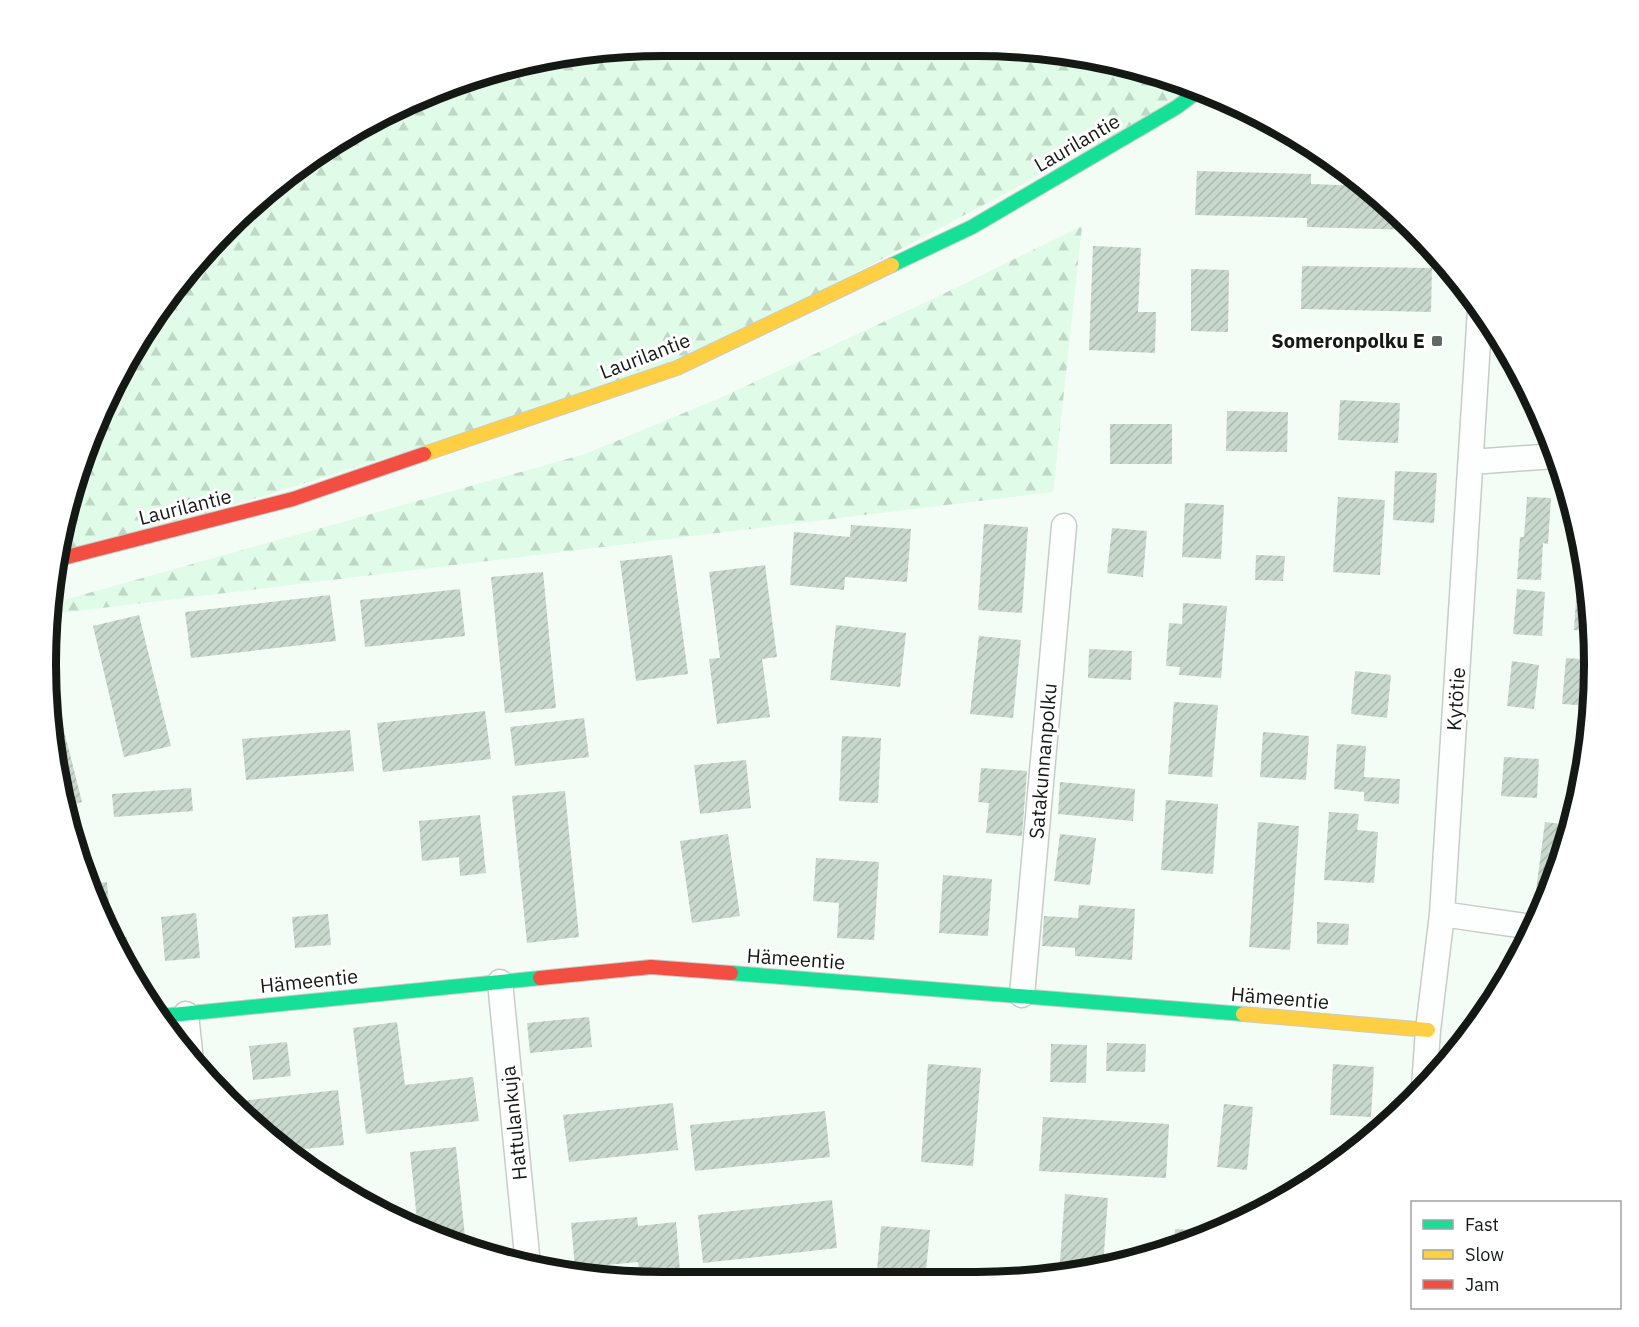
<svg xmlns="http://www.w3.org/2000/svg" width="1639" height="1327" font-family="'IBM Plex Sans',sans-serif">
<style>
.forest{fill:url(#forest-firs)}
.building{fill:url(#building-hatch)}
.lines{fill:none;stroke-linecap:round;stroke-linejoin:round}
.street-casing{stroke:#c6cdc8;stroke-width:27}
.fast-casing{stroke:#c6cdc8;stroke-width:16}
.slow-casing{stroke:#c6cdc8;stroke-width:16}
.jam-casing{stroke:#c6cdc8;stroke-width:16}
.street{stroke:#fdfffe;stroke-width:24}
.fast{stroke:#16e098;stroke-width:14}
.slow{stroke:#ffcf43;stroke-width:14}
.jam{stroke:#f24e42;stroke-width:14}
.poi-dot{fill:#626864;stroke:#fff;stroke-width:2}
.labels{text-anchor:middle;stroke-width:6;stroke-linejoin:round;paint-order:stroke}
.street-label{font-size:20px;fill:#141915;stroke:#fff}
.poi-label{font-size:20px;font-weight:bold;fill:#141915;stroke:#fff;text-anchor:end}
.rim{fill:none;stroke:#141915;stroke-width:8}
</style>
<defs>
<pattern id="forest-firs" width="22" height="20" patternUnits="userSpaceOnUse" patternTransform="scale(1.5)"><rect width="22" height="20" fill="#e0fbe7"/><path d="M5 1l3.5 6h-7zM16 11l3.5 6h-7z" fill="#bfd7c5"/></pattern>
<pattern id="building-hatch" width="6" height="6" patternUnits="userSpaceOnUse" patternTransform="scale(1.5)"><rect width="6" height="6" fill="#c9d8cd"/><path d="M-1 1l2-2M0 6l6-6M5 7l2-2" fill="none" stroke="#acb9af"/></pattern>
</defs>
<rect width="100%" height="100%" fill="#f4fcf6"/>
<path class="forest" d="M 664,45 L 1016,46 L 1096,57 L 1201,89 L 677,368 L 59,559 L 66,503 L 128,354 L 226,226 L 355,128 L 504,66 Z
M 1082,226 L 1053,492 L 52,614 L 53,603 L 585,454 L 720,398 L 937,297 Z"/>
<path class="building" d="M 1197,171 L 1311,174 L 1311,184 L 1367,186 L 1384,199 L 1413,230 L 1307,227 L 1307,218 L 1195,215 Z
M 1093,246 L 1141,248 L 1138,312 L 1156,312 L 1155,353 L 1089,350 Z
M 1302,266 L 1432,268 L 1431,312 L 1301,309 Z
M 1191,269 L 1229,270 L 1228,332 L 1191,331 Z
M 1340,400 L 1400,403 L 1398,443 L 1338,440 Z
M 1227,411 L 1288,412 L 1287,452 L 1226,451 Z
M 1110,424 L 1172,424 L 1172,464 L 1110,464 Z
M 1395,471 L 1437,473 L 1434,523 L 1393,520 Z
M 1338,497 L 1385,500 L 1380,575 L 1333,572 Z
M 1527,497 L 1551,498 L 1548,544 L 1543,543 L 1541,580 L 1517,579 L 1520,537 L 1524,537 Z
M 1185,503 L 1224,505 L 1221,559 L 1182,557 Z
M 984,524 L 1028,527 L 1022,613 L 978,610 Z
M 851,525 L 911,529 L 907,582 L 845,577 L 844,590 L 790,585 L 794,532 L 850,537 Z
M 1112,528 L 1147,531 L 1143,577 L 1107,573 Z
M 672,555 L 688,674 L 636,681 L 620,561 Z
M 1256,555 L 1285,556 L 1283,581 L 1255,580 Z
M 765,565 L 777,657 L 762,659 L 770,717 L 717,724 L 709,659 L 720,658 L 709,572 Z
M 543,572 L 556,708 L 505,713 L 491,577 Z
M 1577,585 L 1587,586 L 1592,631 L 1574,630 Z
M 460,589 L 465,636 L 365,647 L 360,600 Z
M 1517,589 L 1545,592 L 1542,636 L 1513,634 Z
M 330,595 L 336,641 L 191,658 L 185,612 Z
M 1183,603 L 1227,606 L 1221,678 L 1179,675 L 1180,667 L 1166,666 L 1169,623 L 1182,624 Z
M 139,615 L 171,746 L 124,757 L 93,626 Z
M 836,625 L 906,633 L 900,687 L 830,680 Z
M 979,636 L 1021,640 L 1013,718 L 970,714 Z
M 1089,649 L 1132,651 L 1131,680 L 1088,678 Z
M 1566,658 L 1591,660 L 1590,706 L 1562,704 Z
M 1512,661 L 1539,665 L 1534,709 L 1507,706 Z
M 47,663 L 82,802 L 64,807 L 45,664 Z
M 1355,671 L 1391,675 L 1387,718 L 1351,714 Z
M 1174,702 L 1218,705 L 1212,777 L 1168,774 Z
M 485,711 L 491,759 L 383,772 L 377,723 Z
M 584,718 L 589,757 L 515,766 L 510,727 Z
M 350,730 L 354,771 L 246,780 L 242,739 Z
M 1263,732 L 1309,736 L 1306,780 L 1260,777 Z
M 842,736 L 881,738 L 878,803 L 839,801 Z
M 1337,744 L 1366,746 L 1364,777 L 1400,779 L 1399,804 L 1364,801 L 1364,792 L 1334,789 Z
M 1504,757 L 1539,759 L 1537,798 L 1501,796 Z
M 746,760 L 751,808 L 700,814 L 694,765 Z
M 981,768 L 1027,771 L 1022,836 L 986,833 L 989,803 L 978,802 Z
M 1060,782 L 1135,789 L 1133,821 L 1058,814 Z
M 191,788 L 193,811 L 114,817 L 112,794 Z
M 565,791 L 579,937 L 527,943 L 512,796 Z
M 1166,800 L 1218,804 L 1213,874 L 1161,870 Z
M 1329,812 L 1359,814 L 1357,830 L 1378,832 L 1374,883 L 1324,880 Z
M 480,815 L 486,873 L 460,876 L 459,857 L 422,861 L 419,821 Z
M 1258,822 L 1299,826 L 1290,950 L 1249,947 Z
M 1545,822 L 1570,825 L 1561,862 L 1548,892 L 1536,890 Z
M 728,834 L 740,916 L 692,923 L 680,841 Z
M 1060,834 L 1096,838 L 1090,885 L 1054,881 Z
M 816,858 L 879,862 L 874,940 L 837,938 L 839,903 L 813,901 Z
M 943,875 L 992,879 L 988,936 L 939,933 Z
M 107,882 L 110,917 L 102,918 L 89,884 Z
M 1079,905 L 1135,909 L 1132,960 L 1075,956 L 1075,948 L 1042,946 L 1044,916 L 1078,918 Z
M 196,913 L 200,958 L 165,961 L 161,917 Z
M 328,914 L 331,945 L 295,948 L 292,917 Z
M 1317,922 L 1349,924 L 1348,945 L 1317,944 Z
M 127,937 L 132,972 L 110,940 Z
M 589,1017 L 592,1047 L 530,1053 L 527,1023 Z
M 397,1022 L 405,1085 L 473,1077 L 479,1121 L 366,1134 L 353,1028 Z
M 287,1042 L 291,1076 L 253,1080 L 249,1046 Z
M 1107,1043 L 1146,1044 L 1145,1072 L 1106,1071 Z
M 1051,1044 L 1087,1045 L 1086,1083 L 1050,1082 Z
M 928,1064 L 981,1068 L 973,1166 L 921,1162 Z
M 1333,1064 L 1374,1067 L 1371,1117 L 1330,1115 Z
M 338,1090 L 344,1145 L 284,1151 L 231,1102 Z
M 673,1103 L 678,1150 L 569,1162 L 563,1115 Z
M 1224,1104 L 1253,1107 L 1247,1170 L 1217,1167 Z
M 825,1111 L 830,1157 L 695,1171 L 690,1125 Z
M 1043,1117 L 1169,1124 L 1166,1178 L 1039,1171 Z
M 456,1147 L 466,1247 L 418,1229 L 410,1152 Z
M 1335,1153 L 1351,1155 L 1334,1165 Z
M 1065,1194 L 1108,1198 L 1103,1266 L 1059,1274 Z
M 832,1200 L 837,1248 L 703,1263 L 698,1215 Z
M 637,1217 L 638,1226 L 676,1222 L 680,1271 L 639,1275 L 638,1262 L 575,1268 L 571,1223 Z
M 881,1226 L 930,1230 L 925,1281 L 876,1281 Z
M 1175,1229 L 1215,1231 L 1174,1246 Z"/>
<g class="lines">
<g class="street-casing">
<path id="street" d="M 1471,462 L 1555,456
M 1442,914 L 1532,927
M 500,982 L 528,1265
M 1022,995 L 1064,526
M 186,1014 L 191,1061
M 1424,1087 L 1428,1030 L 1442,914 L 1480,310"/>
</g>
<g class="fast-casing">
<path id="fast" d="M 892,265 L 972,227 L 1177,107 L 1201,89
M 731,973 L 1243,1014
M 162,1016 L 540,978"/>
</g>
<g class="slow-casing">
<path id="slow" d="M 424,454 L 677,368 L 892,265
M 1243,1014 L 1428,1030"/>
</g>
<g class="jam-casing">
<path id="jam" d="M 59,559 L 293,499 L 424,454
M 540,978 L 651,967 L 731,973"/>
</g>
<use href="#street" class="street"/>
<use href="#fast" class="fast"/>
<use href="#slow" class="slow"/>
<use href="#jam" class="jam"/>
</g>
<rect class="poi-dot" x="1431" y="335" width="12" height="12" rx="3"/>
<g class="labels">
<g class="street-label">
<text transform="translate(1077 143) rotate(-30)" y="7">Laurilantie</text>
<text transform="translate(645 356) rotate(-21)" y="7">Laurilantie</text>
<text transform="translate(185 507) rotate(-14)" y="7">Laurilantie</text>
<text transform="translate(1456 699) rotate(-86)" y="7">Kytötie</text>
<text transform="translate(1043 761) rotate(-85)" y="7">Satakunnanpolku</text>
<text transform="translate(796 959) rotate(4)" y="7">Hämeentie</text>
<text transform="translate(309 981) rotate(-6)" y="7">Hämeentie</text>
<text transform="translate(1280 998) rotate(5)" y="7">Hämeentie</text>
<text transform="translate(514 1123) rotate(-96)" y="7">Hattulankuja</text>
</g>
<g class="poi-label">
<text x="1425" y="348">Someronpolku E</text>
</g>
</g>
<path d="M0 0H1639V1327H0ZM664 56H976A608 608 0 0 1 1584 664V664A608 608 0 0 1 976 1272H664A608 608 0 0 1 56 664V664A608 608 0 0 1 664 56Z" fill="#fff" fill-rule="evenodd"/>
<path class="rim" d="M664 56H976A608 608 0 0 1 1584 664V664A608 608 0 0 1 976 1272H664A608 608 0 0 1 56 664V664A608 608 0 0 1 664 56Z"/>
<rect x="1411" y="1201" width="210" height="108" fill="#ffffff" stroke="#a1a3a1" stroke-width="1.5"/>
<rect x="1423" y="1220" width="30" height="9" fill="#16e098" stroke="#a1a3a1" stroke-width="1.5"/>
<text x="1465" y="1231" font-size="18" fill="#141915">Fast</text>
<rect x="1423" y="1250" width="30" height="9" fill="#ffcf43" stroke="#a1a3a1" stroke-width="1.5"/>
<text x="1465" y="1261" font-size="18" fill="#141915">Slow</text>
<rect x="1423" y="1280" width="30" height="9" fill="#f24e42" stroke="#a1a3a1" stroke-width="1.5"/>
<text x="1465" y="1291" font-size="18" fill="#141915">Jam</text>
</svg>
